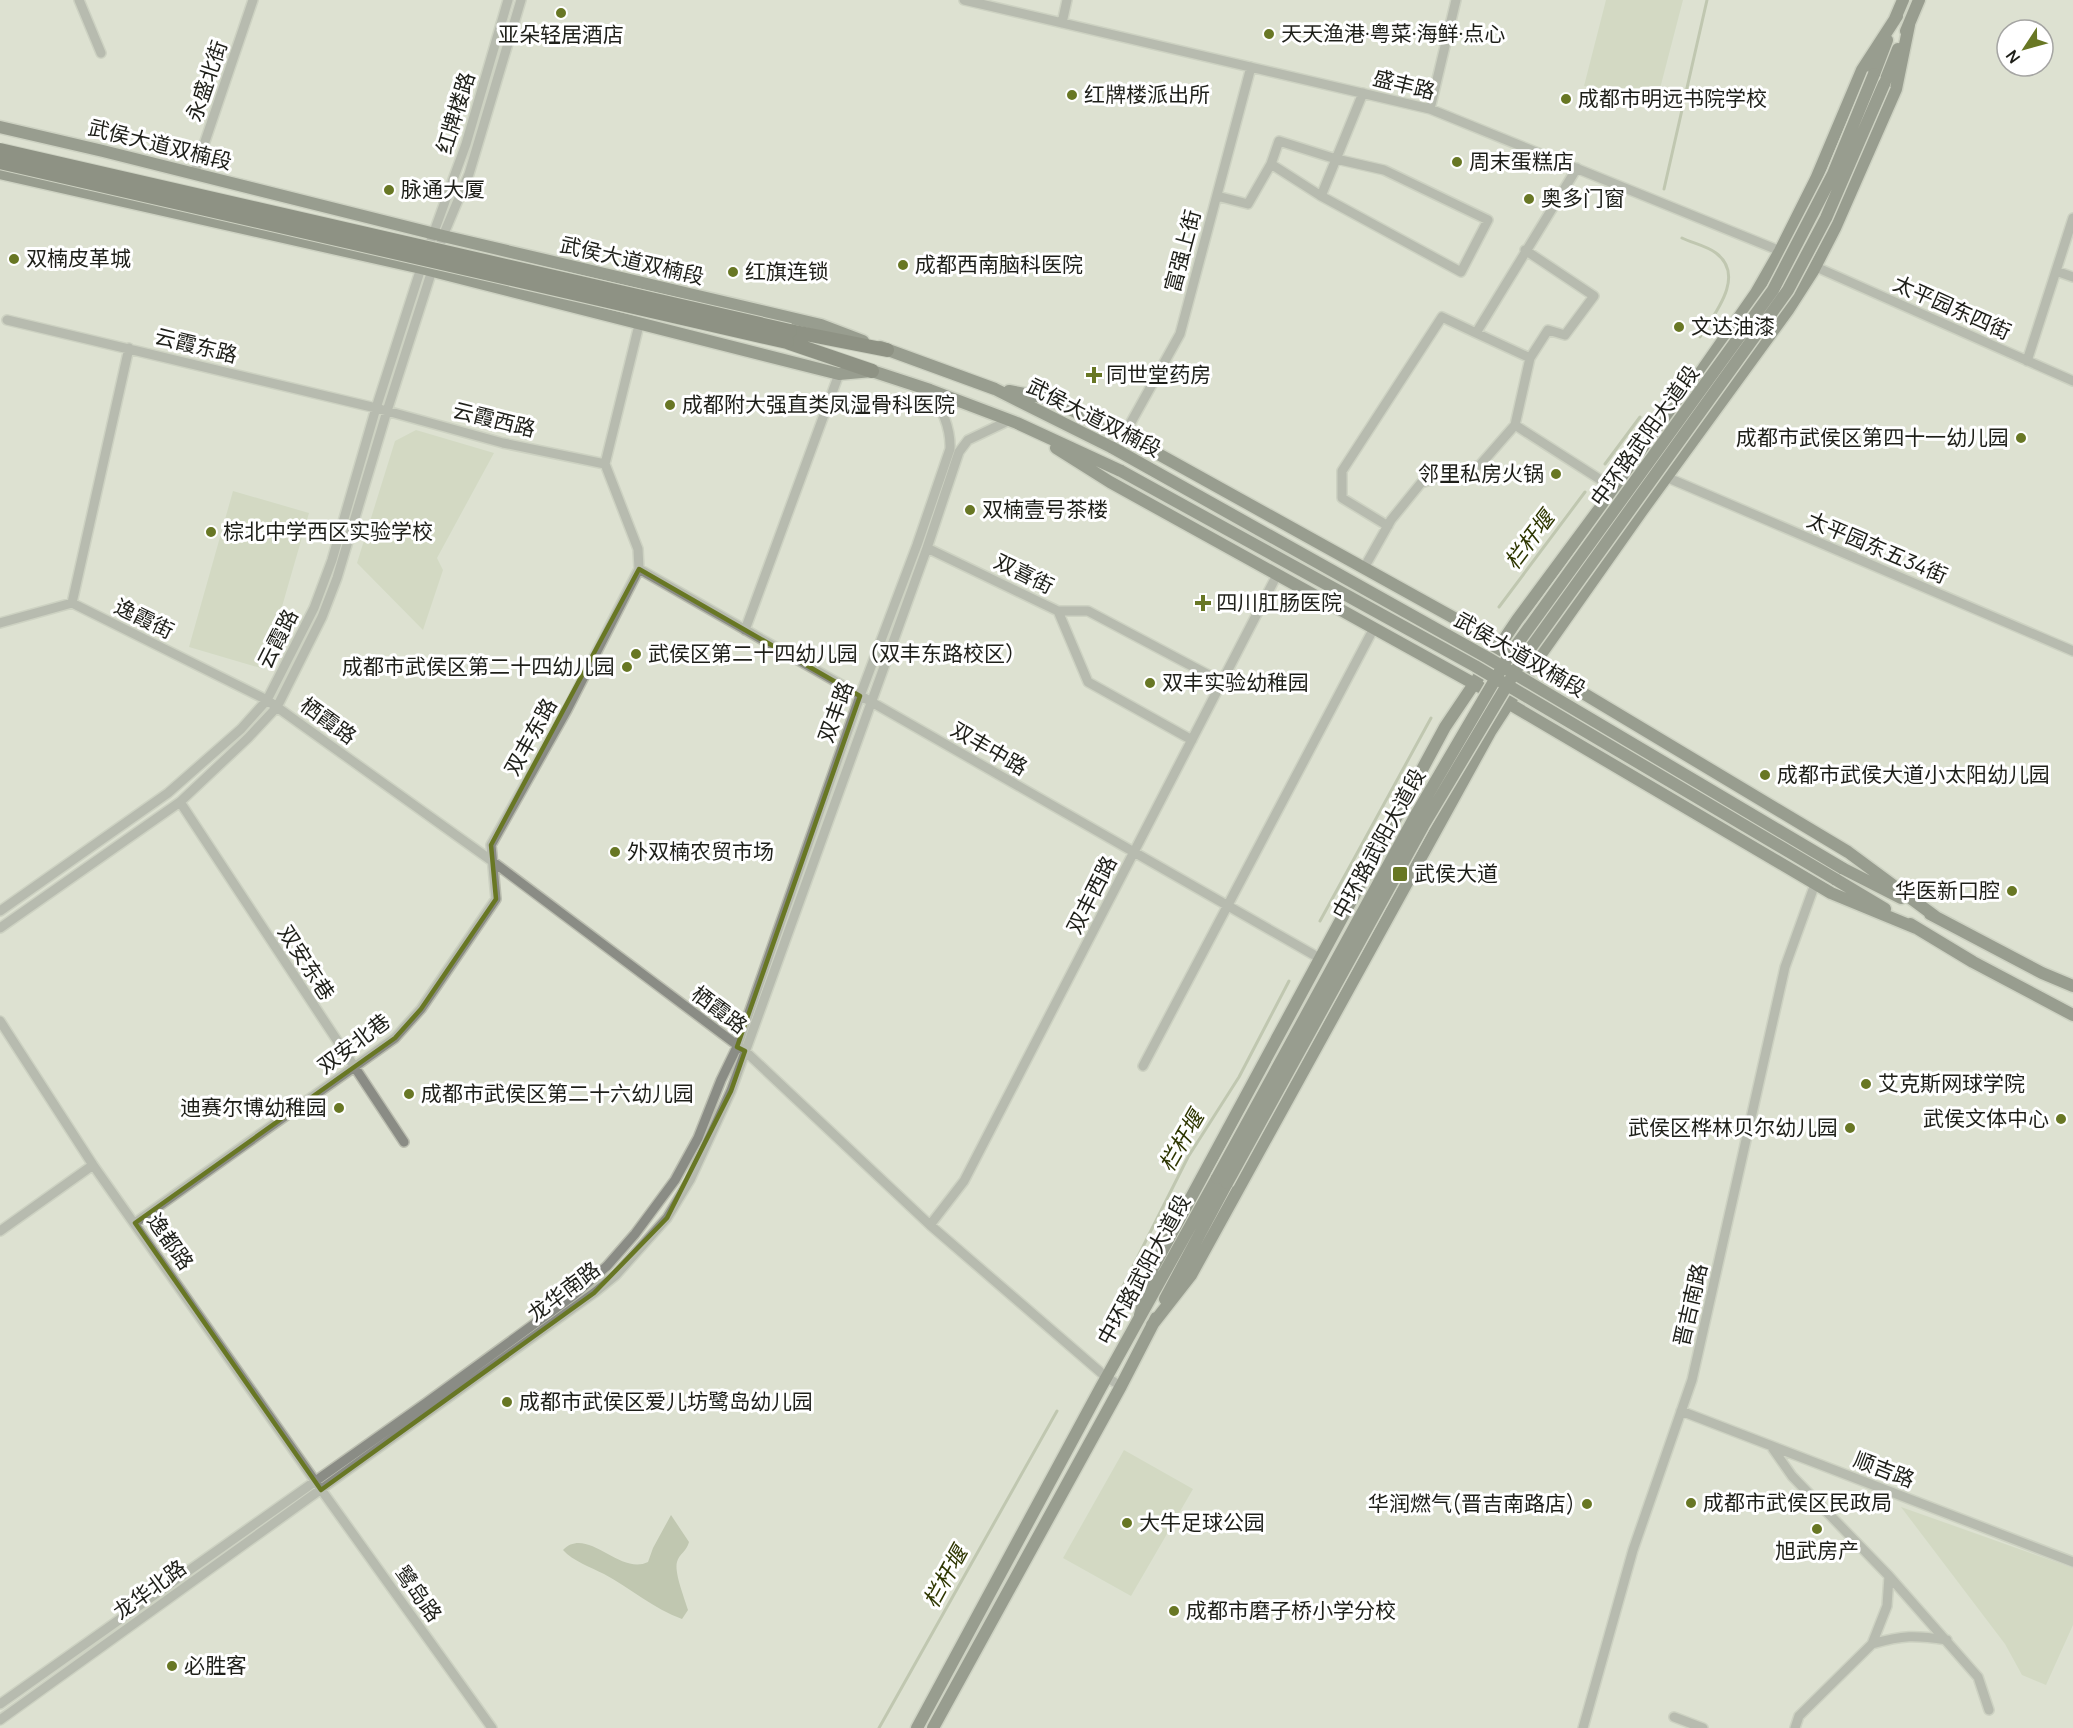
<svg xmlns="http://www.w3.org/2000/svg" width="2073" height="1728" font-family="Manrope,'Noto Sans SC',sans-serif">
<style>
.green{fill:#c7cfb2}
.water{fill:#9ea688}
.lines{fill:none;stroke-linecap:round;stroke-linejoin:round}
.stream{stroke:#9ea688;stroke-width:3}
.minor-casing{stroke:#bbbeb0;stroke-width:12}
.major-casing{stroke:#bbbeb0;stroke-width:15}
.highway-casing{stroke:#bbbeb0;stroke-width:16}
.minor{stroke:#8a8c85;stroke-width:9}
.major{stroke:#46493e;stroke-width:12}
.highway{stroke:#2f3226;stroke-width:14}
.major-bridge-casing{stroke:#bbbeb0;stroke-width:15;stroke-linecap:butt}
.highway-bridge-casing{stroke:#bbbeb0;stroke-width:16;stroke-linecap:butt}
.major-bridge{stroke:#46493e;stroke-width:12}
.highway-bridge{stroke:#2f3226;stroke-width:14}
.marked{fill:none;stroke:#687724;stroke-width:4.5;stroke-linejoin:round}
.poi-dot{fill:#687724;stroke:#fff;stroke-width:2}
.labels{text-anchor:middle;stroke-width:6;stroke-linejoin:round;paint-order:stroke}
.poi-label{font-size:21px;fill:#1e1f19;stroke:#fff;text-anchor:start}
.street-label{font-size:21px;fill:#1e1f19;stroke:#fff}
.water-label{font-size:22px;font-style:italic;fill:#2e3601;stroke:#fff}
</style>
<rect width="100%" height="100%" fill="#dde1d1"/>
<path class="green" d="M 1606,0 L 1683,0 L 1656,104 L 1584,86 Z
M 416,430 L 494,453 L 437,558 L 443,570 L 423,630 L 357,563 L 395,441 Z
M 233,491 L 309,513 L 264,669 L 189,647 Z
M 1124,1450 L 1193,1489 L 1131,1596 L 1063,1558 Z
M 1901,1507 L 2073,1568 L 2073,1625 L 2046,1685 L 2022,1675 L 2005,1644 Z"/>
<path class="water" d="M 671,1515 L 689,1542 C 687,1551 679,1554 677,1562 C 674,1573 685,1599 688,1610 L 682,1619 C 654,1609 630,1588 604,1574 C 590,1567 573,1561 563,1550 C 587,1525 620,1576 648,1562 L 653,1548 Z"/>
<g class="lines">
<path class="stream" d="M 1664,189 L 1707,0
M 1682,238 C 1692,243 1707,246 1716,253 C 1747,276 1713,316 1700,337
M 1605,464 L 1640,417
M 1499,607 L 1585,492
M 1320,921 L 1431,718
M 1106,1320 L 1188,1157 L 1239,1077 L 1289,981
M 879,1728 L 1057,1411"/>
<g class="minor-casing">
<path id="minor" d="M 79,0 L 101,53
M 964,0 L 1430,109 L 1785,253
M 1062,23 L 1067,0
M 1430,109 L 1456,0
M 194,174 L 253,0
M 1217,196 L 1248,204 L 1271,164
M 1321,196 L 1271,164 L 1279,141 L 1336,159 L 1384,170 L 1488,220 L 1461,272 L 1321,196 L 1363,93
M 427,251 L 466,144 L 508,0
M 1798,259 L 2073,381
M 2056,271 L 2073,277
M 7,320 L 376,408 L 503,443 L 605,464
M 1476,333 L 1530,358
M 2027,361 L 2073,218
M 1515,425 L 1615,489
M 1124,435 L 1180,334 L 1251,67
M 1666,477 L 2073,651
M 1388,526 L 1342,498 L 1342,471 L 1442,317 L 1476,333 L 1577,168
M 927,548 L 1058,611 L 1088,682 L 1192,740
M 1364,568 L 1391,520 L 1421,483 L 1480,465 L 1515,425 L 1530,358 L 1548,330 L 1565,335 L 1594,296 L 1525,250
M 639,569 L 1321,959
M 72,603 L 129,348
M 1058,611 L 1088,611 L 1222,682
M 0,623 L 72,603 L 267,700 L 492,861 L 745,1051 L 930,1225 L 1106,1377 L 1121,1386
M 745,630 L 839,374
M 180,802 L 404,1142
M 0,911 L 168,793 L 241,729 L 267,700 L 314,608 L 332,560 L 376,408 L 422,265
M 0,928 L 180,802 L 248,738 L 277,707 L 322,617 L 337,578 L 387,411 L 443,236 L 469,174 L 521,0
M 0,1021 L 93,1165 L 315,1481 L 492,1728
M 1143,1066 L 1374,628
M 135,1223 L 395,1038 L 421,1009 L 496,899 L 491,845 L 567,710 L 639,569 L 638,549 L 605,464 L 639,325
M 930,1225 L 964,1181 L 1277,575
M 0,1231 L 93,1165
M 1681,1411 L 2073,1562
M 1771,1446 L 1792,1476 L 1889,1576 L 1978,1677 L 1989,1710
M 1872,1644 C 1903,1635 1915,1635 1947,1640
M 0,1704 L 426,1403 L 574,1295 L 607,1266 L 635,1234 L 675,1180 L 698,1138 L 721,1080 L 737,1047 L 860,696 L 917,545 L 950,449 C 951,427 941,408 930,390
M 1674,1717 L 1703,1728
M 0,1720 L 594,1293 L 616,1275 L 667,1218 L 690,1180 L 731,1091 L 927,548 L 959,452 L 968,440 L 1008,421
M 1583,1728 L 1633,1550 L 1692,1380 L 1785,967 L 1815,884
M 1795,1728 L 1799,1716 L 1872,1644 L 1887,1606 L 1889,1576"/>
</g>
<g class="major-casing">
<path id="major" d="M 1894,21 L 1903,0
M 1906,31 L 1919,0
M 1874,74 L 1887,40
M 1884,84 L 1898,49
M 0,127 L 103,151 L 443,236 L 821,325 L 863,341
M 0,173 L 421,268 L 839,374 L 872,371 L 930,390 L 1017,423 L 1121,471
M 880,347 L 995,389 L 1113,448
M 1009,391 L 1047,398 L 1124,435 L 1501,644 L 1848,852 L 1936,917
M 1056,448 L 1110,482 L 1480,687
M 1503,700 L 1831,893 L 1916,928
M 1842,868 L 1901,898
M 1835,879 L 1885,909
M 1930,914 L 2042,973 L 2073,986
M 1910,924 L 1973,962 L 2073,1015
M 1165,1299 L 1227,1183
M 1140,1315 L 1153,1268 L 1445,727 L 1517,620 L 1703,369 L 1756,293 L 1780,251 L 1816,179 L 1862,70 L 1897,16
M 1152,1325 L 1191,1275 L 1490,732 L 1534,664 L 1641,512 L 1788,310 L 1813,271 L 1835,228 L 1896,89 L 1909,25
M 917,1728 L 1100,1389 L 1217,1178
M 933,1728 L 1121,1386 L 1156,1318"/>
</g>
<g class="highway-casing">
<path id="highway" d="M 790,331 L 887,350
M 787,342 L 872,371"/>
</g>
<use href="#minor" class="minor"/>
<use href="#major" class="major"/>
<use href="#highway" class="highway"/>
<g class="major-bridge-casing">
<path id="major-bridge" d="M 1113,448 L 1488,658 L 1842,868
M 1121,471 L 1475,666 L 1835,879
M 1217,1178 L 1417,813 L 1510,654 L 1773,290 L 1833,174 L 1874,74
M 1227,1183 L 1423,826 L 1522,660 L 1788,290 L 1826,218 L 1884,84"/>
</g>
<g class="highway-bridge-casing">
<path id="highway-bridge" d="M 0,150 L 790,331
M 0,162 L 787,342"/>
</g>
<use href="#major-bridge" class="major-bridge"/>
<use href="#highway-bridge" class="highway-bridge"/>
</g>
<path d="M0 0H2073V1728H0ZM 639,569 L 860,696 L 737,1047 L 745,1051 L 731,1091 L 667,1218 L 594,1293 L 321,1490 L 135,1223 L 395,1038 L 421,1009 L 496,899 L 491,845 Z" fill="#dde1d1" fill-opacity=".55" fill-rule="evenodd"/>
<path class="marked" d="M 639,569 L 860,696 L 737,1047 L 745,1051 L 731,1091 L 667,1218 L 594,1293 L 321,1490 L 135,1223 L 395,1038 L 421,1009 L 496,899 L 491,845 Z"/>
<g class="poi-dot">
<circle cx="561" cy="13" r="6"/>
<circle cx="1269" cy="34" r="6"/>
<circle cx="1072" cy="95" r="6"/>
<circle cx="1566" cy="99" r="6"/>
<circle cx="1457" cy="162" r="6"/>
<circle cx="389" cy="190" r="6"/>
<circle cx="1529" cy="199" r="6"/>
<circle cx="14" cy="259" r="6"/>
<circle cx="903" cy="265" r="6"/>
<circle cx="733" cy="272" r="6"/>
<circle cx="1679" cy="327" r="6"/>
<path d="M1091 366h6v6h6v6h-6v6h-6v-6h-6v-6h6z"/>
<circle cx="670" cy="405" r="6"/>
<circle cx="2021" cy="438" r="6"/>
<circle cx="1556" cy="474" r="6"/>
<circle cx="970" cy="510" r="6"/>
<circle cx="211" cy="532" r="6"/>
<path d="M1200 594h6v6h6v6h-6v6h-6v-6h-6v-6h6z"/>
<circle cx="636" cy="654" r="6"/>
<circle cx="627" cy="667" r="6"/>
<circle cx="1150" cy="683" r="6"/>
<circle cx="1765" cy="775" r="6"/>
<circle cx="615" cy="852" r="6"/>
<rect x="1392" y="866" width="16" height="16" rx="3"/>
<circle cx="2012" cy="891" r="6"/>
<circle cx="1866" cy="1084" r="6"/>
<circle cx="409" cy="1094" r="6"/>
<circle cx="339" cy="1108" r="6"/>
<circle cx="2061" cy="1119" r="6"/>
<circle cx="1850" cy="1128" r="6"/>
<circle cx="507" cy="1402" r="6"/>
<circle cx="1691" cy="1503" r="6"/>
<circle cx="1587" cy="1504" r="6"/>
<circle cx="1127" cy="1523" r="6"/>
<circle cx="1817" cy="1529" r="6"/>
<circle cx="1174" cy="1611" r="6"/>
<circle cx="172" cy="1666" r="6"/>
</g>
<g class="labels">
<g class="poi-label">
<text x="1281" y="41">天天渔港·粤菜·海鲜·点心</text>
<text x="561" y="42" text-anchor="middle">亚朵轻居酒店</text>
<text x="1084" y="102">红牌楼派出所</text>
<text x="1578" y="106">成都市明远书院学校</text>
<text x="1469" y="169">周末蛋糕店</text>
<text x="401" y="197">脉通大厦</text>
<text x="1541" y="206">奥多门窗</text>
<text x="26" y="266">双楠皮革城</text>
<text x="915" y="272">成都西南脑科医院</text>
<text x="745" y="279">红旗连锁</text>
<text x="1691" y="334">文达油漆</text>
<text x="1106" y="382">同世堂药房</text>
<text x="682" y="412">成都附大强直类凤湿骨科医院</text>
<text x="2009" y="445" text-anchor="end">成都市武侯区第四十一幼儿园</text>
<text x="1544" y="481" text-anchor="end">邻里私房火锅</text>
<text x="982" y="517">双楠壹号茶楼</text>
<text x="223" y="539">棕北中学西区实验学校</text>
<text x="1216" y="610">四川肛肠医院</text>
<text x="648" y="661">武侯区第二十四幼儿园（双丰东路校区）</text>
<text x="615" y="674" text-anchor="end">成都市武侯区第二十四幼儿园</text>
<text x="1162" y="690">双丰实验幼稚园</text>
<text x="1777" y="782">成都市武侯大道小太阳幼儿园</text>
<text x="627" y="859">外双楠农贸市场</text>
<text x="1414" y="881">武侯大道</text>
<text x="2000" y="898" text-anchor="end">华医新口腔</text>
<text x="1878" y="1091">艾克斯网球学院</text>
<text x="421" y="1101">成都市武侯区第二十六幼儿园</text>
<text x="327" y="1115" text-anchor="end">迪赛尔博幼稚园</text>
<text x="2049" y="1126" text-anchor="end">武侯文体中心</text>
<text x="1838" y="1135" text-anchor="end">武侯区桦林贝尔幼儿园</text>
<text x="519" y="1409">成都市武侯区爱儿坊鹭岛幼儿园</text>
<text x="1703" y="1510">成都市武侯区民政局</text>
<text x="1575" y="1511" text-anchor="end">华润燃气(晋吉南路店)</text>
<text x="1139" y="1530">大牛足球公园</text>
<text x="1817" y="1558" text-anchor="middle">旭武房产</text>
<text x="1186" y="1618">成都市磨子桥小学分校</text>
<text x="184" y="1673">必胜客</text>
</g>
<g class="street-label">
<text transform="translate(207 81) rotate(-71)" y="7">永盛北街</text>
<text transform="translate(1404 85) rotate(14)" y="7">盛丰路</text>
<text transform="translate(456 113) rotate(-73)" y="7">红牌楼路</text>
<text transform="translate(160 145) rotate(14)" y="7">武侯大道双楠段</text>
<text transform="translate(1183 251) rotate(-75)" y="7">富强上街</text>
<text transform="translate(632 261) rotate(13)" y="7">武侯大道双楠段</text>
<text transform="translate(1952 308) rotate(24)" y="7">太平园东四街</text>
<text transform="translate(196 346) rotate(14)" y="7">云霞东路</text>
<text transform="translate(1094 418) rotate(27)" y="7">武侯大道双楠段</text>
<text transform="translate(494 420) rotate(14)" y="7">云霞西路</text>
<text transform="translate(1645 436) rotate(-54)" y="7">中环路武阳大道段</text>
<text transform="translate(1877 548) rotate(23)" y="7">太平园东五34街</text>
<text transform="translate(1024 574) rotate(26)" y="7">双喜街</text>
<text transform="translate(144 619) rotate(26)" y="7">逸霞街</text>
<text transform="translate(278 639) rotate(-63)" y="7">云霞路</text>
<text transform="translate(1520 655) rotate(30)" y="7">武侯大道双楠段</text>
<text transform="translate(836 712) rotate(-70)" y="7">双丰路</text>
<text transform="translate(328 721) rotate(36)" y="7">栖霞路</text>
<text transform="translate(531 737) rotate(-61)" y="7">双丰东路</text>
<text transform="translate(989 749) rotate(30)" y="7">双丰中路</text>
<text transform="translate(1379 844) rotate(-61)" y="7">中环路武阳大道段</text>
<text transform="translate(1092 895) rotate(-63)" y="7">双丰西路</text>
<text transform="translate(306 963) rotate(57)" y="7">双安东巷</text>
<text transform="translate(719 1010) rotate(37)" y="7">栖霞路</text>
<text transform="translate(354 1044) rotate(-37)" y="7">双安北巷</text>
<text transform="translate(170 1242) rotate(55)" y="7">逸都路</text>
<text transform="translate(1144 1270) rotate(-61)" y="7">中环路武阳大道段</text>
<text transform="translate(564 1292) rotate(-37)" y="7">龙华南路</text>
<text transform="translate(1691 1305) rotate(-77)" y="7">晋吉南路</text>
<text transform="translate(1884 1470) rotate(21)" y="7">顺吉路</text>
<text transform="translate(150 1590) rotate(-36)" y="7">龙华北路</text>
<text transform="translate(418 1594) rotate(54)" y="7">鹭岛路</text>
</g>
<g class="water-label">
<text transform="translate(1529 540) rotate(-53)" y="8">栏杆堰</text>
<text transform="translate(1181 1141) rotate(-60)" y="8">栏杆堰</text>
<text transform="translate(945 1577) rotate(-61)" y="8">栏杆堰</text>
</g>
</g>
<g transform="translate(2025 48) rotate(234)"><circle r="28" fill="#ffffff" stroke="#a5a5a3" stroke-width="1.5"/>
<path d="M0-4.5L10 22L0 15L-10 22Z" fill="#687724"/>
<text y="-9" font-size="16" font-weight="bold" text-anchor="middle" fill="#1e1f19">N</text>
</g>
</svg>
